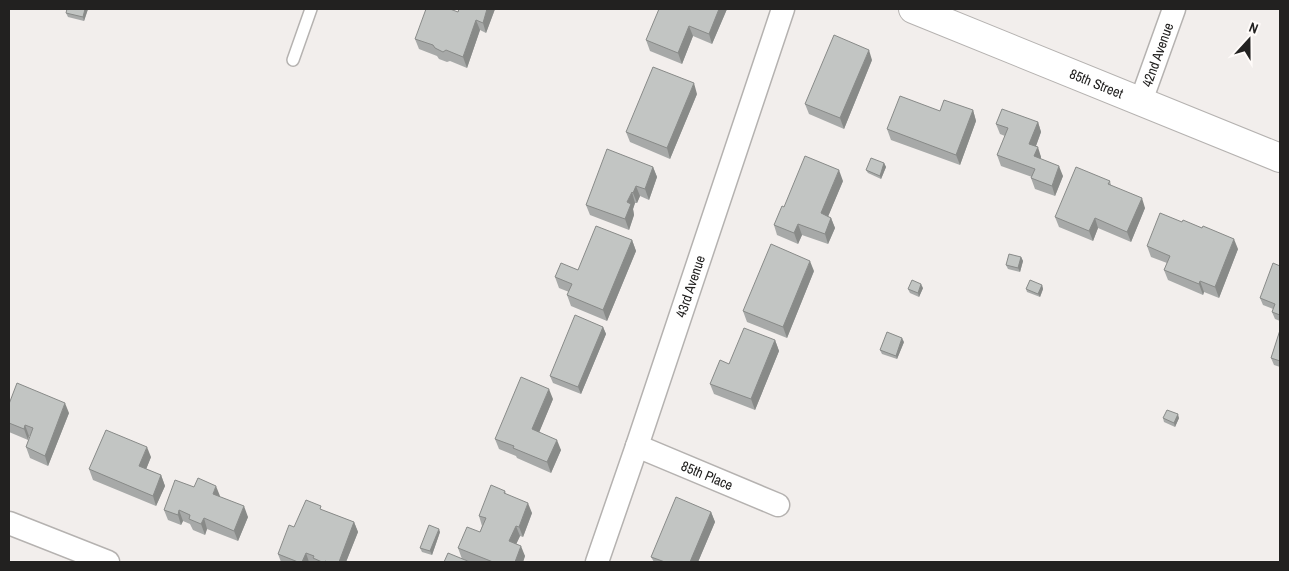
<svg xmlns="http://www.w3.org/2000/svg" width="1289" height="571" font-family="'Archivo Narrow',sans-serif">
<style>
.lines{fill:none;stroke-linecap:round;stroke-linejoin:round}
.service-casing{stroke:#b5b2b0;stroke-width:14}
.minor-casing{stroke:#b5b2b0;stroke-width:25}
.tertiary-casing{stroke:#b5b2b0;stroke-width:30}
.service{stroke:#fff;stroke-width:11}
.minor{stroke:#fff;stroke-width:22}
.tertiary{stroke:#fff;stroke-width:28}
.wall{fill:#a7a9a8}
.shaded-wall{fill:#888a88}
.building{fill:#c2c5c3;stroke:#888a88}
.labels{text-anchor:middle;stroke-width:4;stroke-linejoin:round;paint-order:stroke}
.street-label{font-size:14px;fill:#222120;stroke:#fffbf9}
</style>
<rect width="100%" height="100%" fill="#f2eeec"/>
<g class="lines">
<g class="service-casing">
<path id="service" d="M 293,60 L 311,9"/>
</g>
<g class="minor-casing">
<g id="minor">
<path id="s1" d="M 1141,101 L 1174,9"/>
<path id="s2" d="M 637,446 L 778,505"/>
<path d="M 9,523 L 108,562"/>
<path id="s3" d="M 597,562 L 637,446 L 783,9"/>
</g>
</g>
<g class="tertiary-casing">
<g id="tertiary">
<path id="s4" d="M 913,9 L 1280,158"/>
</g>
</g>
<use href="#service" class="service"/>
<use href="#minor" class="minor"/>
<use href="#tertiary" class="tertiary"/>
</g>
<path class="wall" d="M 88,9 L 84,21 L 68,17 L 66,13 Z
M 459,9 L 495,9 L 486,33 L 480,30 L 467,68 L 450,61 L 447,62 L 439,59 L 437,56 L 419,49 L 415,39 L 458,12 Z
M 727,9 L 712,44 L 693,36 L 682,64 L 650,51 L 646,40 Z
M 872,60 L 844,129 L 809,114 L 805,104 Z
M 697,94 L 670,159 L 630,142 L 626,132 Z
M 973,110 L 976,121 L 960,165 L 891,140 L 887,129 L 940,111 Z
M 1038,122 L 1041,132 L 1036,146 L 1041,157 L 1041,159 L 1063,176 L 1055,196 L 1035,189 L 1031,178 L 1032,177 L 1001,166 L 997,155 L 1005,136 L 1000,134 L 996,124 Z
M 884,163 L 886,167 L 881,179 L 868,173 L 866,170 Z
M 653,167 L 657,177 L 649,200 L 640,196 L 637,203 L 635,203 L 633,209 L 634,215 L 629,230 L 590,215 L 586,205 Z
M 843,181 L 828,216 L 831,218 L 835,228 L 828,244 L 802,235 L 798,244 L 777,235 L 774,225 L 784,207 Z
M 1110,181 L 1111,185 L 1145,208 L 1131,242 L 1098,228 L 1093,241 L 1059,227 L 1055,217 Z
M 632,240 L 636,251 L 607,321 L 571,306 L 567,295 L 569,292 L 559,288 L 555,277 L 578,270 Z
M 1147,246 L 1238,249 L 1219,298 L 1204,292 L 1203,295 L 1168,280 L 1164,270 L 1167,263 L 1151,257 Z
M 1021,257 L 1023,261 L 1020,272 L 1008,269 L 1006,265 Z
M 1280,266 L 1280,321 L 1275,319 L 1272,312 L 1273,309 L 1263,305 L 1260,298 Z
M 814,271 L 787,338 L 747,322 L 743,311 Z
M 1042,285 L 1043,289 L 1040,297 L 1027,292 L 1026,289 Z
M 923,288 L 919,297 L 910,293 L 908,289 Z
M 603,327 L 606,334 L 581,394 L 553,383 L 550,376 Z
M 1280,330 L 1280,367 L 1274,365 L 1271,358 Z
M 775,340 L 779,351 L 755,410 L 714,394 L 710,384 L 729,364 Z
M 904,342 L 897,359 L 882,354 L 880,350 Z
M 553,399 L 539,432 L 561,450 L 551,473 L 517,458 L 516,456 L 499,449 L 495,439 Z
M 9,404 L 69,413 L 48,466 L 30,458 L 26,447 L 30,436 L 29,436 L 28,440 L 9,432 Z
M 1163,418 L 1179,418 L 1175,427 L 1164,422 Z
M 151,457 L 146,469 L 161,475 L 165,486 L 156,506 L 93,480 L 89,469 Z
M 505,491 L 506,494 L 532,513 L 523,537 L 520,536 L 516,544 L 525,556 L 523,562 L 471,562 L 462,559 L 458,548 L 480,532 L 482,526 L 479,516 Z
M 220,496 L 220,497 L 248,517 L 238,541 L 207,529 L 205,535 L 193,530 L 190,524 L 183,521 L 181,525 L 168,520 L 164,510 Z
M 322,510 L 354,522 L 358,532 L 346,562 L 281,562 L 278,554 L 294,527 Z
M 711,512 L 715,522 L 698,562 L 654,562 L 651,557 Z
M 440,532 L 432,555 L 422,552 L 420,548 Z"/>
<path class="shaded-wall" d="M 85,9 L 88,9 L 84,21 L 83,17 Z
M 487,9 L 495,9 L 486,33 L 483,23 Z
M 719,9 L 727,9 L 712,44 L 709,34 Z
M 476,20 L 480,30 L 467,68 L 463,57 Z
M 689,26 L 693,36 L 682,64 L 678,53 Z
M 869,50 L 872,60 L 844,129 L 840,118 Z
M 694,83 L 697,94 L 670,159 L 667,148 Z
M 973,110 L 976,121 L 960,165 L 956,155 Z
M 1038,122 L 1041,132 L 1033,154 L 1029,144 Z
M 1038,147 L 1041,157 L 1038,167 L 1034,156 Z
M 884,163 L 886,167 L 881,179 L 880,176 Z
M 1059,166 L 1063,176 L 1055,196 L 1052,186 Z
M 653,167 L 657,177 L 649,200 L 645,189 Z
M 839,170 L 843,181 L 825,224 L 821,213 Z
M 636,186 L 640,196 L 637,203 L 633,193 Z
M 632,192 L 635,203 L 633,209 L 634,215 L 629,230 L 625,219 L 627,202 Z
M 1142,198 L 1145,208 L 1131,242 L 1127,232 Z
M 831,218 L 835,228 L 828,244 L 825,234 Z
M 1095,218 L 1098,228 L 1093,241 L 1089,231 Z
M 798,224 L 802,235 L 798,244 L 794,233 Z
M 1234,239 L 1238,249 L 1219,298 L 1215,287 Z
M 632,240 L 636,251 L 607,321 L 603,310 Z
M 1021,257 L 1023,261 L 1020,272 L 1018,268 Z
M 810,261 L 814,271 L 787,338 L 783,327 Z
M 1200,281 L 1204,292 L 1203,295 L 1199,284 Z
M 921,284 L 923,288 L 919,297 L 918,293 Z
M 1042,285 L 1043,289 L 1040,297 L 1038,294 Z
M 603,327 L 606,334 L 581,394 L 578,387 Z
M 902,338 L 904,342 L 897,359 L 896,356 Z
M 775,340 L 779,351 L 755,410 L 751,399 Z
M 549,389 L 553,399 L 536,440 L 532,429 Z
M 65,403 L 69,413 L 48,466 L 45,456 Z
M 1178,414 L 1179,418 L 1175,427 L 1174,423 Z
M 25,425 L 29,436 L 28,440 L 24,429 Z
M 557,440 L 561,450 L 551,473 L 547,462 Z
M 147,447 L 151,457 L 143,477 L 139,466 Z
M 161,475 L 165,486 L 156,506 L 153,496 Z
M 216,486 L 220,496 L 217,505 L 213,494 Z
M 528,503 L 532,513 L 523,537 L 519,527 Z
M 244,506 L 248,517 L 238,541 L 234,531 Z
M 179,510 L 183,521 L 181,525 L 178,515 Z
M 711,512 L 715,522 L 698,562 L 690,562 Z
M 204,518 L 207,529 L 205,535 L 201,524 Z
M 354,522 L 358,532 L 346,562 L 339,562 Z
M 516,526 L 520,536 L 513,551 L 509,541 Z
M 439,529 L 440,532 L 432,555 L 430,551 Z
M 521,546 L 525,556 L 523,562 L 515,562 Z
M 306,553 L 309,562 L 302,562 Z"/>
<path class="building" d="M 67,9 L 85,9 L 83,17 L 66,13 Z
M 426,9 L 450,9 L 458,12 L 459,9 L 487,9 L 483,23 L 476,20 L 463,57 L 446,50 L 443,52 L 435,48 L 433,45 L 415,39 Z
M 659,9 L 719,9 L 709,34 L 689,26 L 678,53 L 646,40 Z
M 834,35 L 869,50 L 840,118 L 805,104 Z
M 653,67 L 694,83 L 667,148 L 626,132 Z
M 900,96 L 940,111 L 944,100 L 973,110 L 956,155 L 887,129 Z
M 1002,109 L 1038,122 L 1029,144 L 1038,147 L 1034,156 L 1059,166 L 1052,186 L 1031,178 L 1035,169 L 997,155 L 1008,128 L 996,124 Z
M 607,149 L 653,167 L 645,189 L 636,186 L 633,193 L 632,192 L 627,202 L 631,204 L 625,219 L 586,205 Z
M 805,156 L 839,170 L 821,213 L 831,218 L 825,234 L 798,224 L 794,233 L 774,225 L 782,206 L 784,207 Z
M 871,158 L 884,163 L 880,176 L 866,170 Z
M 1076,167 L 1110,181 L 1108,184 L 1142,198 L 1127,232 L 1095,218 L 1089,231 L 1055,217 Z
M 1160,213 L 1182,222 L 1183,220 L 1202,228 L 1203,226 L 1234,239 L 1215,287 L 1200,281 L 1199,284 L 1164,270 L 1170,256 L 1147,246 Z
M 596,226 L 632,240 L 603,310 L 567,295 L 572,284 L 555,277 L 561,263 L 578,270 Z
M 771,244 L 810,261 L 783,327 L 743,311 Z
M 1009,254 L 1021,257 L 1018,268 L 1006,265 Z
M 1273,263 L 1280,266 L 1280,315 L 1272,312 L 1275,304 L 1260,298 Z
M 912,280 L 921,284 L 918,293 L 908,289 Z
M 1030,280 L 1042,285 L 1038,294 L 1026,289 Z
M 575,315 L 603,327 L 578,387 L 550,376 Z
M 744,328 L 775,340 L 751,399 L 710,384 L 720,360 L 729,364 Z
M 1280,330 L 1280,361 L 1271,358 Z
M 887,332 L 902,338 L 896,356 L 880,350 Z
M 521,377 L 549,389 L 532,429 L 557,440 L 547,462 L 513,448 L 514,446 L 495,439 Z
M 17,383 L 65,403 L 45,456 L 26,447 L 33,428 L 25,425 L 24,429 L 9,423 L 9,404 Z
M 1167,410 L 1178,414 L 1174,423 L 1163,418 Z
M 106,430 L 147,447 L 139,466 L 161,475 L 153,496 L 89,469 Z
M 198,478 L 216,486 L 213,494 L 244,506 L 234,531 L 204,518 L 201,524 L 189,519 L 190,515 L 179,510 L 178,515 L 164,510 L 175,480 L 194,487 Z
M 491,485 L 505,491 L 504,493 L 528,503 L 519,527 L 516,526 L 509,541 L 521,546 L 515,562 L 493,562 L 458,548 L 467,527 L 480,532 L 486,518 L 479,516 Z
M 676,497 L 711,512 L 690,562 L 665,562 L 651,557 Z
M 306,500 L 321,506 L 320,509 L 354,522 L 339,562 L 328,562 L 325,561 L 325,562 L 322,562 L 313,558 L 314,556 L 306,553 L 302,562 L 298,562 L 278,554 L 289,525 L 294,527 Z
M 429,525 L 439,529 L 430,551 L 420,548 Z
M 448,553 L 470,562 L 444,562 Z"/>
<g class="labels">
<g class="street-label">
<text dy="5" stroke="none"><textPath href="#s1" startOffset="49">42nd Avenue</textPath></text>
<text dy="5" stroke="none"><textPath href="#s4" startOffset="198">85th Street</textPath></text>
<text dy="5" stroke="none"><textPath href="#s3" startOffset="291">43rd Avenue</textPath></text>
<text dy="5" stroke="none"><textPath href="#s2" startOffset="76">85th Place</textPath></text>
</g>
</g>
<rect width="1289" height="571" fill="none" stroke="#222120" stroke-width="20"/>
<g transform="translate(1249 40) rotate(21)" stroke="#fffbf9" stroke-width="4" paint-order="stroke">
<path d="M0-4L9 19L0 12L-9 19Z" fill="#222120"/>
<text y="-8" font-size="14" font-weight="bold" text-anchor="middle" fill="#222120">N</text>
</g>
</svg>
